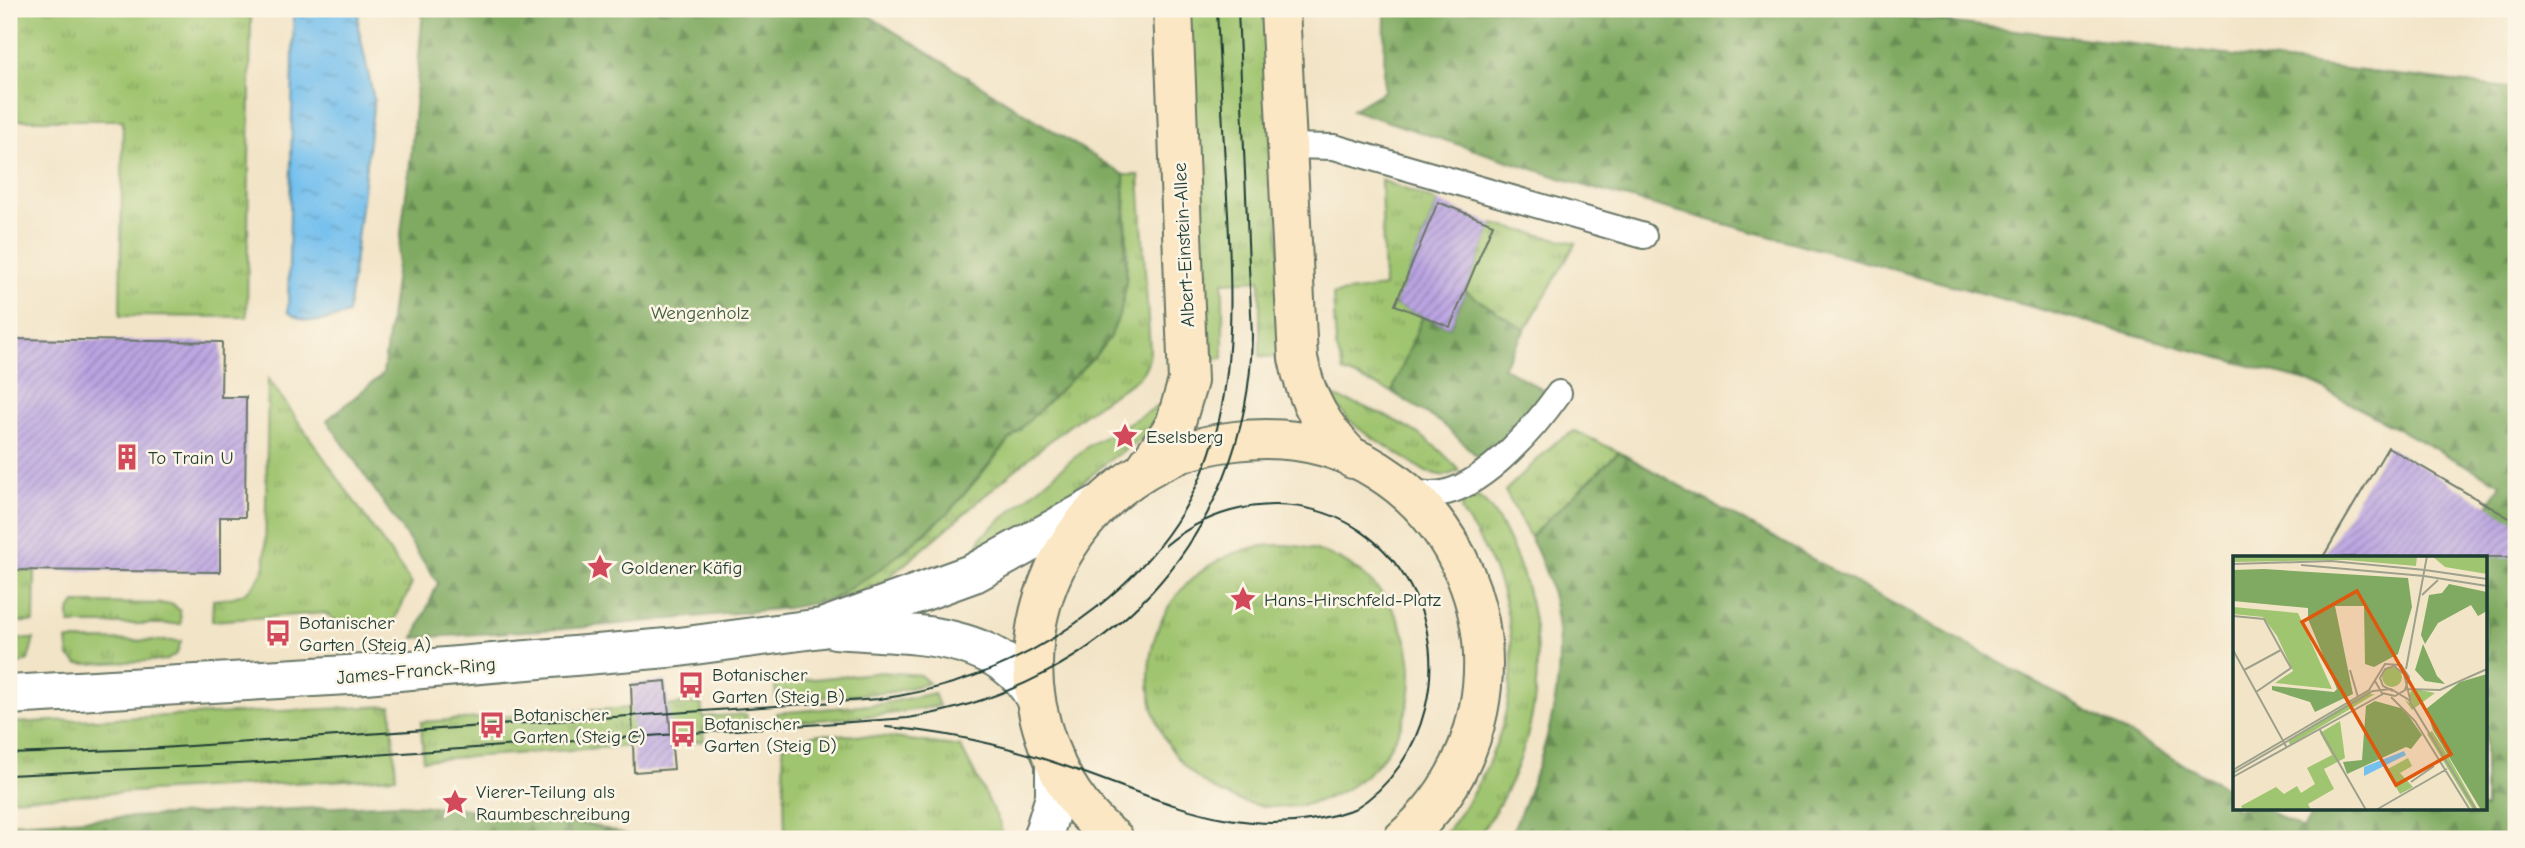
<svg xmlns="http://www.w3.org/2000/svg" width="2525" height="848" font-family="'Comic Neue',sans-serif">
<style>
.grass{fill:url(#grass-tufts);stroke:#608152;stroke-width:2}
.forest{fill:url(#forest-firs);stroke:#50744b;stroke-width:2}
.water{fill:url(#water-ripples);stroke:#4a7e91;stroke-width:2}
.building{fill:url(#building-hatch)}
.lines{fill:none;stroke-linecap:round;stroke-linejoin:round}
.lane-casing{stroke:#697767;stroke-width:28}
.street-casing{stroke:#697767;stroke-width:42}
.secondary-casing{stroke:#697767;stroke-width:42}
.lane{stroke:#fff;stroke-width:24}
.street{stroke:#fff;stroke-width:38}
.secondary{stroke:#fbe7c3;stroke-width:38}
.tram{stroke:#1f3d34;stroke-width:2}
.labels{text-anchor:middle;stroke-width:5;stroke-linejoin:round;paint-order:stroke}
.street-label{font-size:19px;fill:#1f3d34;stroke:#fcf5e5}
.park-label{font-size:19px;fill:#3f5f43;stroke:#fcf5e5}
.poi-label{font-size:19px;fill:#1f3d34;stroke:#fcf5e5;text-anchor:start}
.inset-road{fill:none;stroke:#9ea18c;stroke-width:2}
.view{fill:#de580e;fill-opacity:0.15;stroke:#de580e;stroke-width:3.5}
.inset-edge{fill:none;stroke:#1f3d34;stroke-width:3.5}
</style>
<defs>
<pattern id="grass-tufts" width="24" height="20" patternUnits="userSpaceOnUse" patternTransform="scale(1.75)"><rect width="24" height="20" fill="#a0c570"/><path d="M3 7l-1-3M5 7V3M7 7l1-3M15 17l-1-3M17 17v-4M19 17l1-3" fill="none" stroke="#82a15d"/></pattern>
<pattern id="forest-firs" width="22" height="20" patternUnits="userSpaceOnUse" patternTransform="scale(1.75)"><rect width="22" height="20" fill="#80aa62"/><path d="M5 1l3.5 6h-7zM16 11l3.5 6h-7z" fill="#688c52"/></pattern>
<pattern id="water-ripples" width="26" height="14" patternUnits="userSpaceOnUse" patternTransform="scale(1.75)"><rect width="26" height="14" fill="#74c0ee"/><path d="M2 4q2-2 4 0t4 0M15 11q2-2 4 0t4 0" fill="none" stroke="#5f9dc2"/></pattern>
<pattern id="building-hatch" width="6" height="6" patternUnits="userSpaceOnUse" patternTransform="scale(1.75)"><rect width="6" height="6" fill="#bba4e2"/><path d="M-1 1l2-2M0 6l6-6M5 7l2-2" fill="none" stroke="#9787b8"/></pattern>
</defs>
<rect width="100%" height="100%" fill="#fcf5e5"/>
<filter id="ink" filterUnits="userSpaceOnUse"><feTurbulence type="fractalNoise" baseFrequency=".0143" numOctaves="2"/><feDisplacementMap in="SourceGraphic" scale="14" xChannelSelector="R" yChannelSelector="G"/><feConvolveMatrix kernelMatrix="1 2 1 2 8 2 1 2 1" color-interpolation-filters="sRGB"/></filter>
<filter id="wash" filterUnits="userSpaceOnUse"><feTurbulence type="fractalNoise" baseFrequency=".00686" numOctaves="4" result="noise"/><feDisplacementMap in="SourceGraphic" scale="28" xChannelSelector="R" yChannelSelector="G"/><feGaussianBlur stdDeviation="1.57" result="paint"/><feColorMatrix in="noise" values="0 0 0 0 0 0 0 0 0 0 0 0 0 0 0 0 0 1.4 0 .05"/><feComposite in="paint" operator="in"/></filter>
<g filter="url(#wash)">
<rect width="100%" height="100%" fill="#f2e4c7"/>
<path class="grass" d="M 9,9 L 251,9 L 247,317 L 120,316 L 123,120 L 9,120 Z
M 1189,9 L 1267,9 L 1285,359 L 1260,356 L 1260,280 L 1223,282 L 1223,358 L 1203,360 Z
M 1124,175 L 1139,175 L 1150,350 C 1148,381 1125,385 1103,401 C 1025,455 959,522 884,581 L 859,593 L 831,600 C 873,574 916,546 950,510 C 981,478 1006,441 1038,409 C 1067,379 1107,355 1120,313 C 1133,271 1125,219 1124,175 Z
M 1381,180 L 1438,202 L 1395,305 L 1423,316 L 1392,392 L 1344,372 L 1336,346 L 1333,294 L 1384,287 Z
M 1493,224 L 1576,243 L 1525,330 L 1465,291 Z
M 268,378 L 412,584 L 394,621 L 343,626 L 325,613 L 212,621 L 213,600 C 241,598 254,593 265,565 Z
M 1330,396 C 1376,408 1429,432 1459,471 L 1445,476 L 1426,472 L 1361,430 L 1349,420 Z
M 1162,404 L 1150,428 L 1141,439 L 1111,459 L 1043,515 L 972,557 L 982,536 L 1088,446 Z
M 1575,431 L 1619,452 L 1530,537 L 1505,491 L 1556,442 Z
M 1471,494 C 1489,498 1503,528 1510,543 C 1556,641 1542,753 1476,839 L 1441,839 C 1522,738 1540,621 1461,511 L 1463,500 Z
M1149 676a131 131 0 1 1 262 0a131 131 0 1 1-262 0Z
M 9,570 L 35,571 L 34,622 L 9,622 Z
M 75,603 L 173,604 L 180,611 L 181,624 L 69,624 L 69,612 Z
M 9,639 L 34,639 L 28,660 L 9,669 Z
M 67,640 L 181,641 L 177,653 L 167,660 L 87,664 L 78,664 L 69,657 Z
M 883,672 L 920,675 L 929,683 L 892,692 L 776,701 L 775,683 Z
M 934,693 L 939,706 L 882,715 L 777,723 L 776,713 L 881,704 Z
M 701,703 L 703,717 L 746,714 L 747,725 L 703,729 L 704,741 L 423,760 L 421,722 Z
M 391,706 L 396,777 L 9,799 L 9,723 Z
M 818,734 L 887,737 L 961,747 L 1000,823 L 1003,839 L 785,839 L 783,747 L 794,740 Z"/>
<path class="forest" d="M 423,9 L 858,9 L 1124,175 L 1126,286 L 1120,313 L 1110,337 L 1096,355 L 1008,441 L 949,512 L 879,570 L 831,600 L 788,608 L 576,628 L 414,638 L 438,583 L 327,420 L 383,374 L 411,155 Z
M 1385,9 L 1835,9 L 2516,89 L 2516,839 L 1509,839 C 1553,742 1585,638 1530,537 L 1619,452 L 2234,792 L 2234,808 L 2263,808 L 2303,829 L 2316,808 L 2485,808 L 2485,558 L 2459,557 L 2501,484 L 2310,382 L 1591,188 L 1352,110 L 1384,91 Z
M 1465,291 L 1525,330 L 1503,367 L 1545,391 L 1510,434 L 1481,460 L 1443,424 L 1392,392 L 1423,316 L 1450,327 Z
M 398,804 C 480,810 561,812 640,839 L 9,839 L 9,823 Z"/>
<path class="water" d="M 294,9 L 359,9 L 358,26 L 374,100 L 348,314 C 325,321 309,327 288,312 Z"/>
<g id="blocks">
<path class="building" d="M 1438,202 L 1493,224 L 1450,327 L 1395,305 Z
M 9,339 L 222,342 L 221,397 L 246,397 L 245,517 L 220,517 L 220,572 L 9,570 Z
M 2388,447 L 2516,522 L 2516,557 L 2323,557 Z
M 666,681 L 674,769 L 634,772 L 631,684 Z"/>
</g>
</g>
<g filter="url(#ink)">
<use href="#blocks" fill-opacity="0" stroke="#697767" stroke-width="2"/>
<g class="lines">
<g class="lane-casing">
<path id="lane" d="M 1287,146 L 1334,147 L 1644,236
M 1404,490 C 1418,493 1432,496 1447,492 C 1488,481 1535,427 1559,393"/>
</g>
<g class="street-casing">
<path id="street" d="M 835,629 C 903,635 998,628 1035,698
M 9,695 L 364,674 L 679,647 L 822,628 L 974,573 L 1098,505
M 1042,839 L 1055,797 L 1055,762"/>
</g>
<g class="secondary-casing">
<path id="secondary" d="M 1280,9 L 1298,358 C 1306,400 1323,428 1353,459
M 1145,469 L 1175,425 L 1188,381 L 1173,9
M 1114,839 C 1055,793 1025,708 1035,635 C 1043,577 1073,526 1118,489 C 1153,461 1190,446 1235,441 C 1457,414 1570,690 1403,839"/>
</g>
<use href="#lane" class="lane"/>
<use href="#street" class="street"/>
<use href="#secondary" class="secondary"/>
<path class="tram" d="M 886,727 C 944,732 1001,744 1056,763 C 1159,797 1244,848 1354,809 C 1427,765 1452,660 1410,586 C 1359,493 1244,481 1166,545
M 9,754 L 146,749 L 879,699 C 959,688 1033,658 1096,608 C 1233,498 1236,377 1228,215 C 1224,146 1220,78 1217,9
M 9,775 L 258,763 L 908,718 C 1104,687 1248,539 1252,336 L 1238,9"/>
</g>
</g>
<defs>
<g id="sight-bare" transform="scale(2.1)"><path d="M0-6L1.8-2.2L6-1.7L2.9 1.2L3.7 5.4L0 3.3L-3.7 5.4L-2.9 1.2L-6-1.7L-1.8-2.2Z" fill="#d1495b" stroke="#fcf5e5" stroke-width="2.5" paint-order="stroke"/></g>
<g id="building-bare" transform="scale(2.1)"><path d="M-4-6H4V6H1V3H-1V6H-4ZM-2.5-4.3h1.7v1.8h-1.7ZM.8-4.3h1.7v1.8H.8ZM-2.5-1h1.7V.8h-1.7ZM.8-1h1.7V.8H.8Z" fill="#d1495b" stroke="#fcf5e5" stroke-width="2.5" paint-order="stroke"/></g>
<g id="bus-bare" transform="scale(2.1)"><path d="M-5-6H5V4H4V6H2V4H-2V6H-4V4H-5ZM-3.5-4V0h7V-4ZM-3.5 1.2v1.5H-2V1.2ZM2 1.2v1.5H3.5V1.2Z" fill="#d1495b" stroke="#fcf5e5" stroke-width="2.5" paint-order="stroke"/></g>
</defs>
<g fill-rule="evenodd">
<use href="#sight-bare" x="1125" y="436"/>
<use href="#building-bare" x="127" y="457"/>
<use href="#sight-bare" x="600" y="567"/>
<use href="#sight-bare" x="1243" y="599"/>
<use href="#bus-bare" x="278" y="633"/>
<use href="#bus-bare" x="691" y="685"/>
<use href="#bus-bare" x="492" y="725"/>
<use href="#bus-bare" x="683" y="734"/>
<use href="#sight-bare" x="455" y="802"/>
</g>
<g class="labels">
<g class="street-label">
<text transform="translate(1183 245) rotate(-93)" y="7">Albert-Einstein-Allee</text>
<text transform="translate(416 670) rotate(-5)" y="7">James-Franck-Ring</text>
</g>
<g class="park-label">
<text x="700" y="319">Wengenholz</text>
</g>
<g class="poi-label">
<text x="1146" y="443">Eselsberg</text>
<text x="148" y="464">To Train U</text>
<text x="621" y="574">Goldener Käfig</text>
<text x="1264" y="606">Hans-Hirschfeld-Platz</text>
<text x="299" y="629">Botanischer<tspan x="299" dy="22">Garten (Steig A)</tspan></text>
<text x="712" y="681">Botanischer<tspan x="712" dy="22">Garten (Steig B)</tspan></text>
<text x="513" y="721">Botanischer<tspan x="513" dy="22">Garten (Steig C)</tspan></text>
<text x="704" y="730">Botanischer<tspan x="704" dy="22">Garten (Steig D)</tspan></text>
<text x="476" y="798">Vierer-Teilung als<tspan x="476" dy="22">Raumbeschreibung</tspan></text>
</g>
</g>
<g transform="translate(2233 556)">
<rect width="254" height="254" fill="#f2e4c7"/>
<path d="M 0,0 L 184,0 L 183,10 L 113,4 L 0,6 ZM 0,51 L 65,57 L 99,133 L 42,127 L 60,115 L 44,80 L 30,61 L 0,58 ZM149 121a10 10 0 1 1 20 0a10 10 0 1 1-20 0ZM 139,133 L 135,138 L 142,138 L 57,189 L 55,184 ZM 179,134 L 187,134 L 202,137 L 179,154 L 172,144 L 180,149 L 176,139 ZM 107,165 L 112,202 L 91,213 L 101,233 L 75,248 L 78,254 L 10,254 L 8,250 L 43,231 L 51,238 L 64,230 L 68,237 L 82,228 L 74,212 L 99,199 L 87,177 ZM 199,175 L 215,200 L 245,254 L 240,254 L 194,178 ZM 175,202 L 179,210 L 167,217 L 180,231 L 167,238 L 153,214 Z" fill="#a0c570"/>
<path d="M 31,13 L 175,22 L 179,51 L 165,98 L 141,111 L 132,108 L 131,50 L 102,50 L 120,138 L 82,156 L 77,146 L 39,134 L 39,130 L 101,136 L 104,133 L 75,63 L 75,52 L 0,45 L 0,14 ZM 216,28 L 254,36 L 254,55 L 245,60 L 238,49 L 205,67 L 192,88 L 188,79 L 196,39 L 209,37 ZM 190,88 L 204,120 L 212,128 L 192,125 L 182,114 ZM 254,118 L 254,254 L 248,254 L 200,174 L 193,153 L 227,126 ZM 142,145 L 171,153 L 189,179 L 178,193 L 173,191 L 114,218 L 110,206 L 129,204 L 133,150 Z" fill="#80aa62"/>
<path d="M 199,0 L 254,0 L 254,18 L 212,11 Z" fill="#a0c570"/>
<path d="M 171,195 L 173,199 L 131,220 L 131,211 Z" fill="#74c0ee"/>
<path class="inset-road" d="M 0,8 L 98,5 L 192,14M 68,9 L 191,20M 192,14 L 254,23M 191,20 L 254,30M 189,39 L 205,24M 0,60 L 31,63 L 58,112 L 23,136M 0,94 L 54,192M 173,113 L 194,0M 11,114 L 48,94M 117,114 L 125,141M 173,133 L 207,134 L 254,113M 160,135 L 150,130 L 147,122 L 152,113 L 161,110 L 171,118 L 178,147M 158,141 L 182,165 L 237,254M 87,174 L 133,254M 0,214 L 136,134 L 152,108 L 168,109 L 176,121 L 172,134 L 162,140 L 149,137 L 142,125M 0,217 L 140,135 L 158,133 L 176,144 L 243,254M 0,221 L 150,138M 178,226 L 201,210M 143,254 L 214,213"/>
<path class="view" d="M 124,35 L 218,198 L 163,229 L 69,66 Z"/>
<rect width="254" height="254" class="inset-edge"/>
</g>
<rect width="2525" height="848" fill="none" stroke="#fcf5e5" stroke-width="35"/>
</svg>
